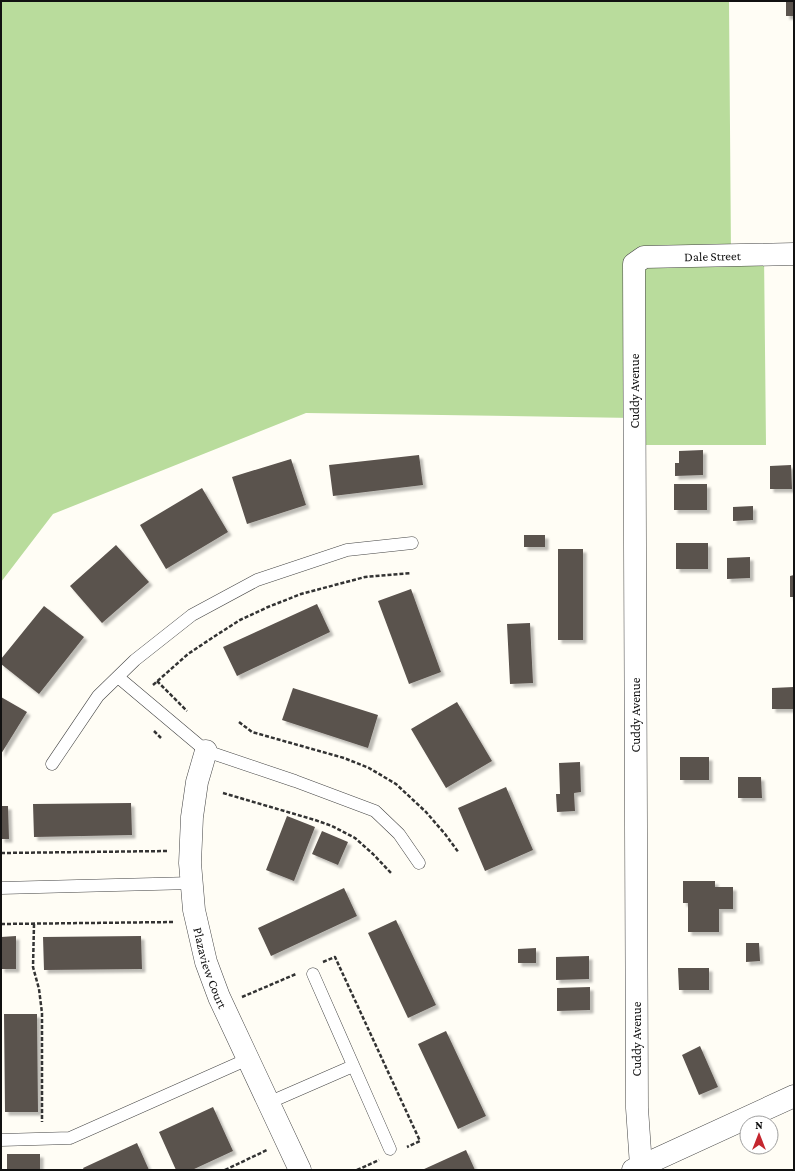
<svg xmlns="http://www.w3.org/2000/svg" width="795" height="1171" font-family="'Crimson Pro',serif">
<style>
.forest{fill:#b9dc9c}
.building{fill:#5a524d;filter:url(#shadow)}
.lines{fill:none;stroke-linecap:round;stroke-linejoin:round}
.service-casing{stroke:#444;stroke-width:13}
.minor-casing{stroke:#444;stroke-width:23}
.tertiary-casing{stroke:#444;stroke-width:23}
.path{stroke:#333;stroke-width:2.5;stroke-dasharray:4 2;stroke-linecap:butt}
.service{stroke:#fff;stroke-width:12}
.minor{stroke:#fff;stroke-width:22}
.tertiary{stroke:#fff;stroke-width:22}
.labels{text-anchor:middle;stroke-width:4;stroke-linejoin:round;paint-order:stroke}
.street-label{font-size:13px;fill:#111;stroke:#fff}
</style>
<defs>
<filter id="shadow"><feDropShadow dx="3.5" dy="3.5" stdDeviation="1" flood-color="#0004"/></filter>
</defs>
<rect width="100%" height="100%" fill="#fffdf5"/>
<path class="forest" d="M 1,1 L 729,1 L 731,255 L 764,254 L 766,445 L 634,445 L 634,418 L 306,413 L 53,514 L 1,582 Z"/>
<path class="building" d="M 786,1 L 794,1 L 794,16 L 786,16 Z
M 703,450 L 703,475 L 675,476 L 675,463 L 679,463 L 679,451 Z
M 419,455 L 423,485 L 333,496 L 329,465 Z
M 291,459 L 306,505 L 247,524 L 232,477 Z
M 791,465 L 792,489 L 770,489 L 770,466 Z
M 674,484 L 707,484 L 707,510 L 674,510 Z
M 202,488 L 228,532 L 166,569 L 140,525 Z
M 753,506 L 753,520 L 733,521 L 733,507 Z
M 524,535 L 545,535 L 545,547 L 524,547 Z
M 676,543 L 708,543 L 708,569 L 676,569 Z
M 116,545 L 149,582 L 102,623 L 70,586 Z
M 558,549 L 583,549 L 583,640 L 558,640 Z
M 750,557 L 750,578 L 727,579 L 727,558 Z
M 794,575 L 794,597 L 790,597 L 790,576 Z
M 411,589 L 441,672 L 409,684 L 378,601 Z
M 317,604 L 330,632 L 237,676 L 223,647 Z
M 44,606 L 84,637 L 39,694 L 1,664 L 1,659 Z
M 530,623 L 533,683 L 510,684 L 507,624 Z
M 794,687 L 794,709 L 772,709 L 772,688 Z
M 293,688 L 378,715 L 368,748 L 282,720 Z
M 1,697 L 27,712 L 1,754 Z
M 457,702 L 492,761 L 446,788 L 411,729 Z
M 680,757 L 709,757 L 709,780 L 680,780 Z
M 580,762 L 581,792 L 574,793 L 575,811 L 557,812 L 556,794 L 560,794 L 559,763 Z
M 738,777 L 761,777 L 762,798 L 738,798 Z
M 506,787 L 533,850 L 485,871 L 458,808 Z
M 131,803 L 132,835 L 34,837 L 33,804 Z
M 1,806 L 8,806 L 9,839 L 1,839 Z
M 287,816 L 315,827 L 294,881 L 266,870 Z
M 322,831 L 348,842 L 338,865 L 312,854 Z
M 683,881 L 715,881 L 715,887 L 733,887 L 733,909 L 719,909 L 719,932 L 688,932 L 688,903 L 683,903 Z
M 344,888 L 357,916 L 271,956 L 258,928 Z
M 396,920 L 436,1005 L 408,1018 L 368,933 Z
M 16,936 L 16,969 L 1,969 L 1,937 Z
M 141,936 L 142,969 L 44,970 L 43,937 Z
M 746,943 L 759,943 L 760,961 L 746,962 Z
M 536,948 L 536,963 L 518,963 L 518,949 Z
M 589,956 L 589,979 L 556,980 L 556,957 Z
M 678,968 L 709,968 L 709,990 L 679,990 Z
M 590,987 L 590,1010 L 557,1011 L 557,988 Z
M 4,1014 L 37,1014 L 38,1112 L 5,1112 Z
M 446,1031 L 486,1116 L 458,1129 L 418,1044 Z
M 700,1046 L 718,1087 L 699,1095 L 682,1055 Z
M 213,1107 L 233,1151 L 192,1170 L 176,1170 L 159,1132 Z
M 137,1143 L 149,1170 L 84,1170 L 83,1168 Z
M 466,1150 L 475,1170 L 422,1170 Z
M 7,1154 L 40,1154 L 40,1170 L 7,1170 Z"/>
<g class="lines">
<g class="service-casing">
<path id="service" d="M 118,677 L 206,751 L 295,781 L 375,811 L 399,834 L 419,863
M 52,764 L 98,696 L 135,660 L 192,615 L 257,580 L 347,550 L 412,543
M 1,888 L 192,883
M 313,974 L 390,1149
M 268,1103 L 353,1066
M 1,1140 L 70,1138 L 248,1059"/>
</g>
<g class="minor-casing">
<g id="minor">
<path id="s1" d="M 206,751 L 197,782 L 192,817 L 190,863 L 194,910 L 206,962 L 219,997 L 300,1170"/>
<path id="s2" d="M 641,1166 L 637,1108 L 634,264 L 644,257 L 794,254"/>
</g>
</g>
<g class="tertiary-casing">
<path id="tertiary" d="M 633,1170 L 794,1096"/>
</g>
<path class="path" d="M 157,681 L 187,711
M 153,685 L 188,654 L 215,636 L 240,620 L 268,607 L 301,594 L 365,577 L 411,573
M 239,722 L 252,732 L 344,758 L 369,768 L 396,784 L 426,812 L 445,834 L 459,853
M 154,731 L 161,738
M 223,793 L 315,820 L 332,826 L 355,838 L 373,854 L 392,874
M 1,853 L 168,851
M 1,924 L 174,922
M 34,924 L 33,967 L 39,989 L 42,1013 L 42,1122
M 323,962 L 335,957 L 420,1141 L 407,1147
M 242,997 L 296,974
M 225,1170 L 267,1150
M 357,1170 L 379,1160"/>
<use href="#service" class="service"/>
<use href="#minor" class="minor"/>
<use href="#tertiary" class="tertiary"/>
</g>
<g class="labels">
<g class="street-label">
<text dy="5" stroke="none"><textPath href="#s2" startOffset="983">Dale Street</textPath></text>
<text transform="translate(634 391) rotate(-90)" y="5">Cuddy Avenue</text>
<text transform="translate(635 715) rotate(-90)" y="5">Cuddy Avenue</text>
<text dy="5" stroke="none"><textPath href="#s1" startOffset="221">Plazaview Court</textPath></text>
<text transform="translate(636 1039) rotate(-90)" y="5">Cuddy Avenue</text>
</g>
</g>
<rect width="795" height="1171" fill="none" stroke="#111111" stroke-width="4"/>
<g transform="translate(759 1135)"><circle r="19" fill="#ffffff" stroke="#a0a0a0"/>
<path d="M0-3L7 15L0 10L-7 15Z" fill="#c4262e"/>
<text y="-6" font-size="11" font-weight="bold" text-anchor="middle" fill="#111111">N</text>
</g>
</svg>
